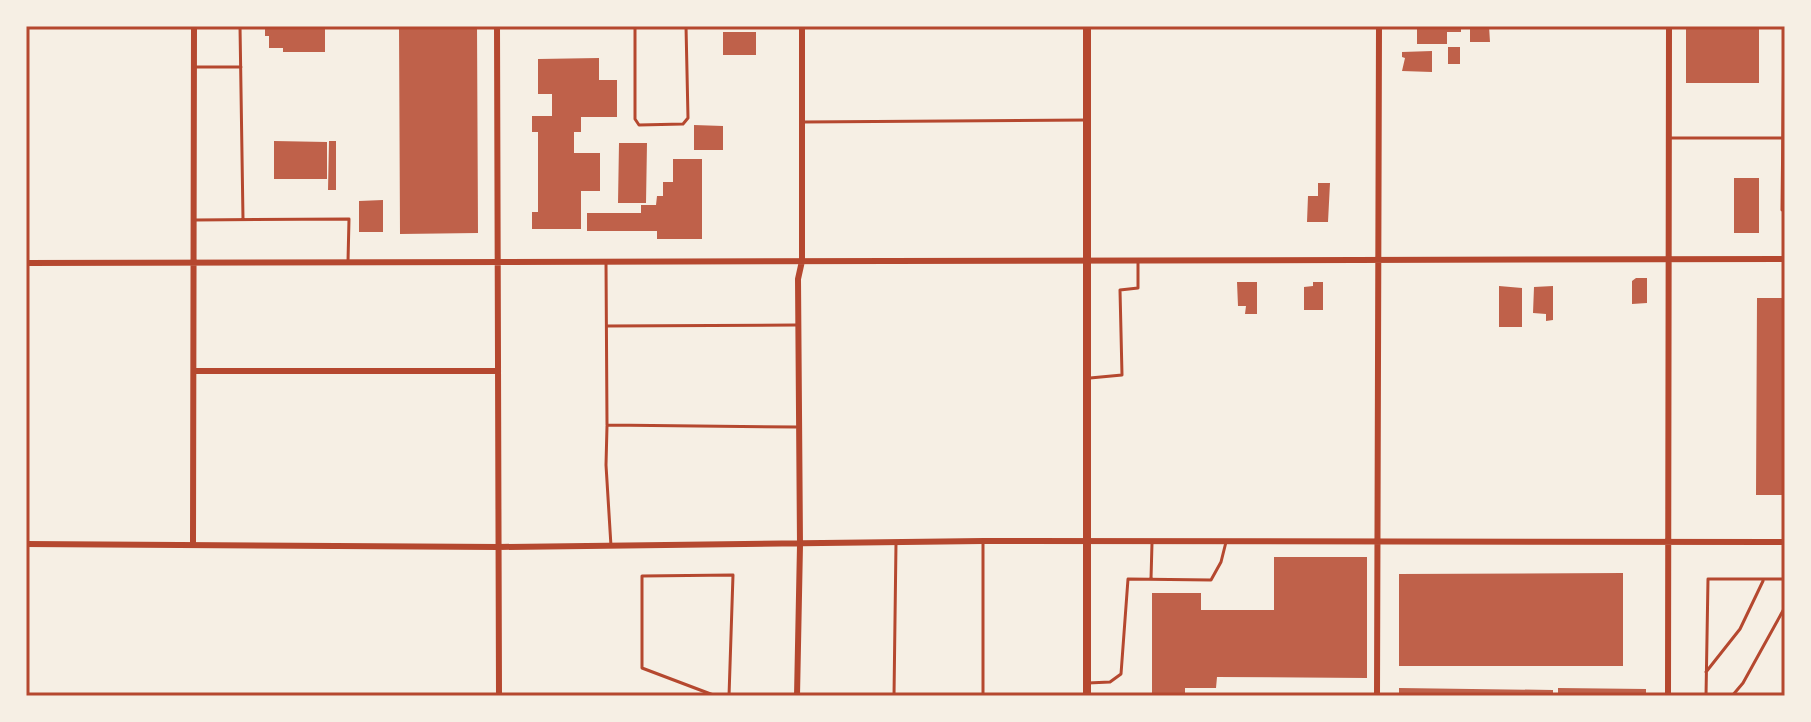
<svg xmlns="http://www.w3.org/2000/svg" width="1811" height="722" font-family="Rubik,sans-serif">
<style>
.building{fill:#bf614a}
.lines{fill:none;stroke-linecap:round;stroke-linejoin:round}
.service{stroke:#b5482f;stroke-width:3}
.minor{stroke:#b5482f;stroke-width:6}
.secondary{stroke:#b5482f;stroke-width:8}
.neatline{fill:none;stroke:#b5482f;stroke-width:3}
</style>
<rect width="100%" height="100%" fill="#f6efe4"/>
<path class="building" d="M 265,26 L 325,26 L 325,52 L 283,52 L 283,48 L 269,48 L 269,36 L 265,36 Z
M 399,26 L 477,26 L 478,233 L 400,234 Z
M 1448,26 L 1461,26 L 1461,32 L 1447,32 L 1447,44 L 1417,44 L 1417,28 Z
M 1470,26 L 1489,26 L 1490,42 L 1470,42 Z
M 1686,26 L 1759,26 L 1759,83 L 1686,83 Z
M 723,32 L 756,32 L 756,55 L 723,55 Z
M 1448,47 L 1460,47 L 1460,64 L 1448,64 Z
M 1432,51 L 1432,72 L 1402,71 L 1405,58 L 1402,57 L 1402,52 Z
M 599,58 L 599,80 L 617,80 L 617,117 L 581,117 L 581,132 L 574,132 L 574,153 L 600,153 L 600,191 L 581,191 L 581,229 L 532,229 L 532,212 L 538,212 L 538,132 L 532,132 L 532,116 L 552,116 L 552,94 L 538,94 L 538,59 Z
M 694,125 L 723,126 L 723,150 L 694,150 Z
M 274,141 L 327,142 L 327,179 L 274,179 Z
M 329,141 L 336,141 L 336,190 L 328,190 Z
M 619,143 L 647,143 L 646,203 L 618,203 Z
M 673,159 L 702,159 L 702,239 L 657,239 L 657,231 L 587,231 L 587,213 L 641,213 L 641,205 L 656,205 L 657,196 L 663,196 L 663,182 L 673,182 Z
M 1734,178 L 1759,178 L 1759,233 L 1734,233 Z
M 1318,183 L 1330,183 L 1328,222 L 1307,222 L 1308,196 L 1318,196 Z
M 383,200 L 383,232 L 359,232 L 359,201 Z
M 1636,278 L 1647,278 L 1647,303 L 1632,304 L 1632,281 Z
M 1237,282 L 1257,282 L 1257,314 L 1245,314 L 1246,306 L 1238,306 Z
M 1313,282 L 1323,282 L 1323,310 L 1304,310 L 1304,287 L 1313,286 Z
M 1499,286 L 1522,288 L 1522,327 L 1499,327 Z
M 1553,286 L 1553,320 L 1546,321 L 1546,314 L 1533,313 L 1534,287 Z
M 1757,298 L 1785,298 L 1785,495 L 1756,495 Z
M 1274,557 L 1367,557 L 1367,678 L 1217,677 L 1216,688 L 1185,688 L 1185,696 L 1152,696 L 1152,593 L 1201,593 L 1201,610 L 1274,610 Z
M 1623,573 L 1623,666 L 1399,666 L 1399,574 Z
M 1399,688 L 1553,690 L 1553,696 L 1399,696 Z
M 1558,688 L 1646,689 L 1646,696 L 1558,696 Z
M 615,693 L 681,693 L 681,696 L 615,696 Z"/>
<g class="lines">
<path class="service" d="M 240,26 L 243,219
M 635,26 L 635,119 L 639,125 L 683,124 L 688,118 L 686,26
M 1784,26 L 1782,210 L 1785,210
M 194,67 L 241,67
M 803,122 L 1087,120
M 1671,138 L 1783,138
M 195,220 L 349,219 L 348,262
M 606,262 L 607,425 L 796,427
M 607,326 L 796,325
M 1090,378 L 1122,375 L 1120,290 L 1138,288 L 1138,263
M 607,426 L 606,465 L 611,546
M 983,541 L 983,696
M 1151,579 L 1152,543
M 1706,672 L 1740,629 L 1763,581
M 1088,683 L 1110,682 L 1121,674 L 1128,579 L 1211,580 L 1221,562 L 1226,542
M 716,696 L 642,668 L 642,576 L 733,575 L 729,696
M 894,696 L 896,543
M 1706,696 L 1708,579 L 1785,579
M 1732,696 L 1743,683 L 1785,607"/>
<path class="minor" d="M 497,26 L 499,696
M 26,263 L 1785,259
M 194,371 L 498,371
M 26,544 L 499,547 L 983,541 L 1785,542
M 193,544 L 194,26
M 797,696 L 800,545 L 798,279 L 802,261 L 802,26
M 1377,696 L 1379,26
M 1668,696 L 1669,26"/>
<path class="secondary" d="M 1087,26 L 1087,696"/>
</g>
<rect width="1811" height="722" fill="none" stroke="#f6efe4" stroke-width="56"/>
<rect x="28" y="28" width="1755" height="666" class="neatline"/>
</svg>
